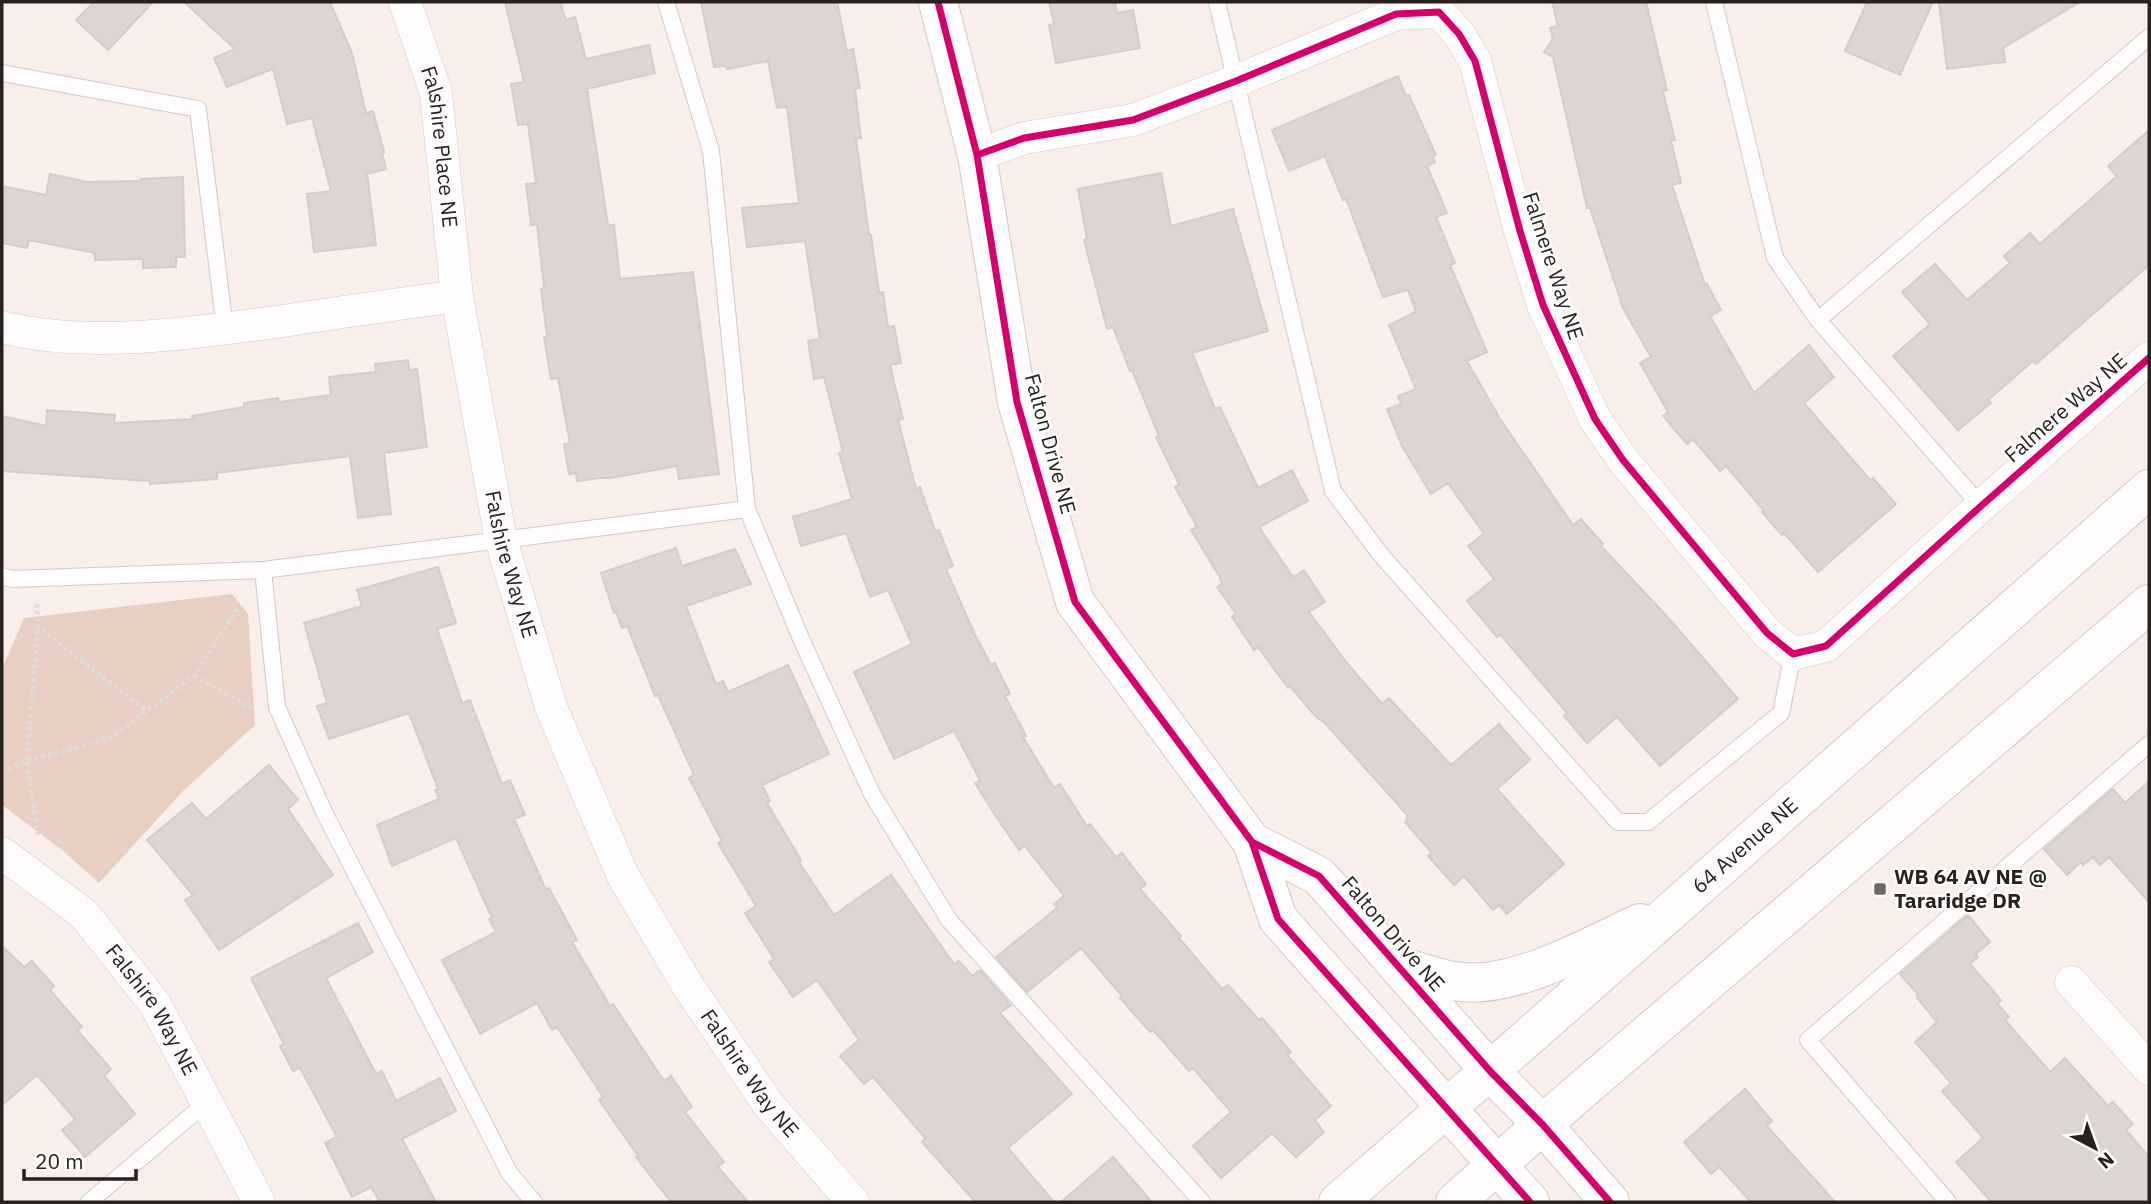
<svg xmlns="http://www.w3.org/2000/svg" width="2151" height="1204" font-family="'IBM Plex Sans',sans-serif">
<style>
.green{fill:#e9cec3}
.building{fill:#ddd5d1;stroke:#d6ccc8;stroke-width:2}
.lines{fill:none;stroke-linecap:round;stroke-linejoin:round}
.service-casing{stroke:#d2c9c5;stroke-width:18}
.minor-casing{stroke:#d2c9c5;stroke-width:33}
.tertiary-casing{stroke:#d2c9c5;stroke-width:40}
.secondary-casing{stroke:#d2c9c5;stroke-width:40}
.path{stroke:#dfdbdb;stroke-width:4.5;stroke-dasharray:3.5 3.5;stroke-linecap:butt}
.service{stroke:#fefcfc;stroke-width:16}
.minor{stroke:#fefcfc;stroke-width:32}
.tertiary{stroke:#fefcfc;stroke-width:38}
.secondary{stroke:#fefcfc;stroke-width:38}
.cycleway-casing{stroke:#fdfdfd;stroke-width:11}
.cycleway{stroke:#d6006c;stroke-width:7}
.poi-dot{fill:#726964;stroke:#fdfdfd;stroke-width:2.5}
.labels{text-anchor:middle;stroke-width:5;stroke-linejoin:round;paint-order:stroke}
.street-label{font-size:21px;fill:#29211d;stroke:#fdfdfd}
.poi-label{font-size:21px;font-weight:bold;fill:#29211d;stroke:#fdfdfd;text-anchor:start}
</style>
<rect width="100%" height="100%" fill="#f9eee9"/>
<path class="green" d="M 232,594 L 248,614 L 255,725 L 183,791 L 99,883 L 62,850 L 2,805 L 2,669 L 24,618 Z"/>
<path class="building" d="M 94,2 L 153,2 L 108,50 L 76,20 Z
M 184,2 L 330,2 L 352,53 L 366,113 L 373,111 L 384,152 L 382,153 L 386,169 L 367,174 L 376,245 L 314,252 L 307,194 L 331,191 L 312,118 L 287,124 L 273,69 L 227,87 L 214,58 L 235,49 Z
M 505,2 L 560,2 L 566,20 L 575,17 L 586,59 L 649,45 L 655,73 L 587,89 L 608,225 L 614,225 L 620,279 L 693,272 L 719,474 L 679,479 L 677,466 L 611,478 L 599,478 L 577,481 L 576,473 L 569,474 L 564,444 L 570,443 L 558,378 L 551,379 L 544,337 L 547,337 L 541,289 L 544,288 L 537,224 L 531,225 L 526,184 L 536,183 L 528,124 L 518,125 L 511,84 L 524,82 Z
M 701,2 L 837,2 L 847,51 L 853,49 L 860,88 L 855,89 L 861,138 L 856,139 L 869,235 L 871,235 L 879,293 L 883,292 L 888,327 L 894,326 L 901,363 L 890,365 L 903,419 L 898,420 L 916,489 L 920,487 L 935,531 L 939,530 L 953,566 L 946,569 L 974,633 L 991,665 L 995,663 L 1010,694 L 1005,696 L 1026,736 L 1023,737 L 1054,788 L 1060,784 L 1087,826 L 1090,824 L 1116,857 L 1122,853 L 1146,884 L 1140,889 L 1181,936 L 1179,938 L 1222,989 L 1228,985 L 1259,1020 L 1262,1018 L 1291,1052 L 1287,1055 L 1331,1106 L 1315,1120 L 1324,1132 L 1296,1157 L 1272,1133 L 1221,1178 L 1193,1146 L 1231,1112 L 1193,1068 L 1189,1071 L 1153,1030 L 1150,1032 L 1120,998 L 1122,996 L 1081,948 L 1027,992 L 996,957 L 1057,908 L 1054,904 L 1064,896 L 1025,846 L 1019,850 L 993,812 L 975,783 L 980,780 L 954,731 L 894,759 L 854,672 L 912,644 L 888,590 L 870,597 L 846,533 L 801,546 L 793,517 L 852,499 L 839,453 L 843,452 L 824,377 L 814,379 L 808,341 L 820,339 L 805,241 L 747,247 L 742,208 L 799,203 L 787,107 L 777,108 L 768,61 L 727,69 L 726,66 L 714,67 Z
M 1049,2 L 1115,2 L 1117,13 L 1133,10 L 1140,48 L 1056,63 L 1049,25 L 1054,24 Z
M 1552,2 L 1646,2 L 1667,90 L 1663,91 L 1675,140 L 1671,141 L 1681,183 L 1672,185 L 1705,285 L 1707,284 L 1721,310 L 1710,316 L 1754,393 L 1809,345 L 1834,377 L 1804,403 L 1870,480 L 1873,478 L 1896,504 L 1818,572 L 1784,533 L 1782,535 L 1762,512 L 1764,511 L 1726,466 L 1720,471 L 1693,439 L 1687,444 L 1663,416 L 1668,412 L 1640,363 L 1651,357 L 1623,308 L 1590,208 L 1587,208 L 1553,57 L 1544,52 L 1553,39 L 1550,28 L 1558,26 Z
M 1867,2 L 1933,2 L 1900,75 L 1845,51 Z
M 1939,2 L 2080,2 L 2003,48 L 2005,62 L 1947,69 Z
M 1398,76 L 1406,96 L 1409,95 L 1436,155 L 1432,156 L 1435,162 L 1427,166 L 1447,213 L 1436,217 L 1455,263 L 1450,265 L 1487,352 L 1467,361 L 1500,419 L 1573,525 L 1581,519 L 1603,544 L 1601,546 L 1673,623 L 1738,699 L 1660,766 L 1617,717 L 1587,743 L 1564,716 L 1567,713 L 1500,634 L 1497,637 L 1467,601 L 1494,579 L 1468,546 L 1484,534 L 1448,483 L 1431,494 L 1402,446 L 1387,409 L 1401,404 L 1398,396 L 1416,389 L 1389,325 L 1416,312 L 1408,290 L 1383,297 L 1346,199 L 1343,200 L 1325,156 L 1289,171 L 1272,130 Z
M 2149,130 L 2149,265 L 2036,364 L 2033,361 L 1988,400 L 1991,403 L 1958,430 L 1893,356 L 1930,324 L 1902,292 L 1935,264 L 1967,300 L 2010,263 L 2004,256 L 2030,233 L 2040,244 L 2117,176 L 2108,166 Z
M 1161,173 L 1171,226 L 1233,209 L 1268,331 L 1192,353 L 1215,409 L 1220,407 L 1258,488 L 1292,470 L 1308,501 L 1259,527 L 1293,577 L 1304,570 L 1325,602 L 1309,612 L 1347,663 L 1382,704 L 1389,698 L 1451,765 L 1499,724 L 1530,760 L 1497,789 L 1564,864 L 1507,914 L 1499,905 L 1493,910 L 1464,876 L 1454,885 L 1428,856 L 1432,853 L 1405,822 L 1408,816 L 1325,723 L 1316,717 L 1290,686 L 1288,688 L 1258,647 L 1254,650 L 1232,617 L 1236,614 L 1217,587 L 1222,584 L 1219,576 L 1191,530 L 1197,527 L 1175,487 L 1179,484 L 1156,437 L 1159,436 L 1132,370 L 1130,371 L 1113,327 L 1107,329 L 1084,240 L 1087,239 L 1078,189 Z
M 50,174 L 87,182 L 141,181 L 141,179 L 183,177 L 185,257 L 176,257 L 176,267 L 143,268 L 143,259 L 95,260 L 95,253 L 29,240 L 27,248 L 2,243 L 2,186 L 46,195 Z
M 408,360 L 409,370 L 417,369 L 427,447 L 384,453 L 391,514 L 358,518 L 350,456 L 217,473 L 217,479 L 150,484 L 150,481 L 2,471 L 2,416 L 46,426 L 47,410 L 115,415 L 114,423 L 193,419 L 192,416 L 244,407 L 244,403 L 278,398 L 279,402 L 331,395 L 329,377 L 376,372 L 375,364 Z
M 676,548 L 682,566 L 735,549 L 751,584 L 686,606 L 716,684 L 723,681 L 728,692 L 788,665 L 829,754 L 762,785 L 770,801 L 767,803 L 801,860 L 799,862 L 834,915 L 891,875 L 954,964 L 959,961 L 972,976 L 980,970 L 1011,1005 L 1000,1013 L 1072,1094 L 1008,1148 L 1054,1202 L 975,1202 L 922,1142 L 926,1139 L 873,1077 L 864,1084 L 840,1056 L 859,1040 L 817,980 L 793,997 L 769,962 L 774,959 L 745,913 L 756,906 L 718,843 L 722,841 L 689,778 L 694,775 L 658,695 L 655,696 L 627,626 L 622,628 L 616,612 L 614,613 L 601,573 Z
M 438,567 L 456,623 L 437,629 L 462,703 L 470,700 L 502,784 L 510,780 L 525,815 L 514,819 L 546,890 L 549,888 L 577,940 L 572,942 L 610,1006 L 613,1004 L 664,1081 L 671,1076 L 692,1107 L 685,1112 L 724,1162 L 718,1167 L 748,1202 L 671,1202 L 636,1157 L 638,1156 L 599,1100 L 603,1097 L 557,1027 L 552,1030 L 537,1003 L 480,1034 L 442,960 L 496,932 L 489,919 L 492,918 L 456,838 L 392,866 L 377,825 L 439,799 L 435,790 L 438,789 L 409,713 L 329,739 L 317,706 L 327,703 L 304,623 L 362,606 L 357,590 Z
M 269,765 L 298,800 L 288,809 L 333,875 L 219,950 L 185,900 L 193,895 L 147,840 L 192,803 L 206,819 Z
M 2149,781 L 2149,902 L 2109,857 L 2100,865 L 2093,857 L 2083,865 L 2081,862 L 2067,875 L 2044,849 L 2113,789 L 2125,803 Z
M 1968,915 L 1990,942 L 1976,954 L 1978,957 L 1970,964 L 2001,1000 L 1997,1003 L 2009,1017 L 2005,1020 L 2050,1072 L 2065,1058 L 2108,1106 L 2113,1102 L 2133,1124 L 2126,1130 L 2149,1157 L 2149,1202 L 1991,1202 L 1956,1162 L 1983,1138 L 1942,1091 L 1951,1083 L 1915,1042 L 1937,1022 L 1917,998 L 1917,993 L 1900,974 Z
M 358,923 L 373,952 L 326,978 L 376,1074 L 382,1071 L 396,1101 L 440,1078 L 456,1111 L 402,1139 L 436,1202 L 380,1202 L 371,1187 L 352,1197 L 325,1143 L 337,1137 L 300,1068 L 293,1071 L 280,1046 L 284,1044 L 251,978 Z
M 2,946 L 24,967 L 32,961 L 54,986 L 50,990 L 82,1027 L 77,1030 L 111,1069 L 104,1076 L 135,1114 L 85,1157 L 62,1130 L 75,1119 L 37,1075 L 2,1105 Z
M 1745,1089 L 1772,1121 L 1767,1126 L 1835,1202 L 1751,1202 L 1719,1167 L 1711,1174 L 1684,1142 Z
M 1113,1157 L 1152,1202 L 1061,1202 Z"/>
<g class="lines">
<g class="service-casing">
<path id="service" d="M 666,2 L 711,151 L 747,509 L 802,641 L 872,794 L 949,920 L 1202,1202
M 1217,2 L 1333,491 L 1381,555 L 1618,822 L 1648,822 L 1781,713 L 1793,654
M 1714,2 L 1775,258 L 1818,320 L 2149,37
M 2,73 L 198,109 L 225,329
M 1818,320 L 1981,506
M 263,570 L 277,707 L 324,812 L 510,1174 L 534,1202
M 2,576 L 12,579 L 263,570 L 747,509
M 89,1202 L 206,1103
M 1948,1202 L 1808,1040 L 2149,744"/>
</g>
<g class="minor-casing">
<g id="minor">
<path id="s1" d="M 405,2 L 436,93 L 457,296 L 501,540 L 551,707 L 623,876 L 688,986 L 768,1104 L 853,1202"/>
<path d="M 977,155 L 1024,138 L 1133,120 L 1236,81 L 1396,14 L 1439,12 L 1459,34 L 1475,61 L 1520,231 L 1543,305 L 1595,419 L 1623,460 L 1767,633 L 1793,654 L 1826,646 L 1981,506 L 2149,358"/>
<path d="M 2,327 C 87,349 196,333 283,321 C 341,312 399,304 457,296"/>
<path id="s2" d="M 2,853 L 84,914 L 155,1004 L 259,1202"/>
<path d="M 2071,982 L 2149,1069"/>
</g>
</g>
<g class="tertiary-casing">
<path id="tertiary" d="M 938,2 L 977,155 L 1017,402 L 1075,602 L 1252,842 L 1278,919 L 1530,1202
M 1252,842 L 1319,876 L 1490,1071 L 1543,1125 L 1610,1202"/>
</g>
<g class="secondary-casing">
<g id="secondary">
<path d="M 1398,966 C 1419,971 1441,980 1461,982 C 1517,988 1590,946 1640,923"/>
<path id="s3" d="M 1338,1202 L 1525,1040 L 2149,489"/>
<path d="M 1455,1202 L 1576,1095 L 2149,604"/>
</g>
</g>
<path class="path" d="M 37,604 L 38,627 L 147,711
M 194,676 L 252,708
M 2,772 L 27,761 L 110,738 L 194,676 L 239,606
M 38,835 L 27,761 L 38,627"/>
<use href="#service" class="service"/>
<use href="#minor" class="minor"/>
<use href="#tertiary" class="tertiary"/>
<use href="#secondary" class="secondary"/>
<g class="cycleway-casing">
<path id="cycleway" d="M 938,2 L 977,155 L 1017,402 L 1075,602 L 1252,842 L 1278,919 L 1530,1202
M 977,155 L 1024,138 L 1133,120 L 1236,81 L 1396,14 L 1439,12 L 1459,34 L 1475,61 L 1520,231 L 1543,305 L 1595,419 L 1623,460 L 1767,633 L 1793,654 L 1826,646 L 1981,506 L 2149,358
M 1252,842 L 1319,876 L 1490,1071 L 1543,1125 L 1610,1202"/>
</g>
<use href="#cycleway" class="cycleway"/>
</g>
<rect class="poi-dot" x="1873" y="882" width="14" height="14" rx="3.5"/>
<g class="labels">
<g class="street-label">
<text dy="7" stroke="none"><textPath href="#s1" startOffset="150">Falshire Place NE</textPath></text>
<text transform="translate(1553 266) rotate(72)" y="7">Falmere Way NE</text>
<text transform="translate(2066 408) rotate(-41)" y="7">Falmere Way NE</text>
<text transform="translate(1050 444) rotate(75)" y="7">Falton Drive NE</text>
<text dy="7" stroke="none"><textPath href="#s1" startOffset="574">Falshire Way NE</textPath></text>
<text dy="7" stroke="none"><textPath href="#s3" startOffset="541">64 Avenue NE</textPath></text>
<text transform="translate(1393 934) rotate(49)" y="7">Falton Drive NE</text>
<text dy="7" stroke="none"><textPath href="#s2" startOffset="220">Falshire Way NE</textPath></text>
<text dy="7" stroke="none"><textPath href="#s1" startOffset="1141">Falshire Way NE</textPath></text>
</g>
<g class="poi-label">
<text x="1894" y="884">WB 64 AV NE @<tspan x="1894" dy="24">Tararidge DR</tspan></text>
</g>
</g>
<rect width="2151" height="1204" fill="none" stroke="#29211d" stroke-width="7"/>
<g transform="translate(2095 1148) rotate(139)" stroke="#fdfdfd" stroke-width="5" paint-order="stroke">
<path d="M0-5L12 26L0 18L-12 26Z" fill="#29211d"/>
<text y="-10" font-size="19" font-weight="bold" text-anchor="middle" fill="#29211d">N</text>
</g>
<path d="M24 1169v10h112v-10" fill="none" stroke="#29211d" stroke-width="3.5"/>
<text x="35" y="1169" font-size="21" fill="#29211d" stroke="#fdfdfd" stroke-width="5" paint-order="stroke">20 m</text>
</svg>
